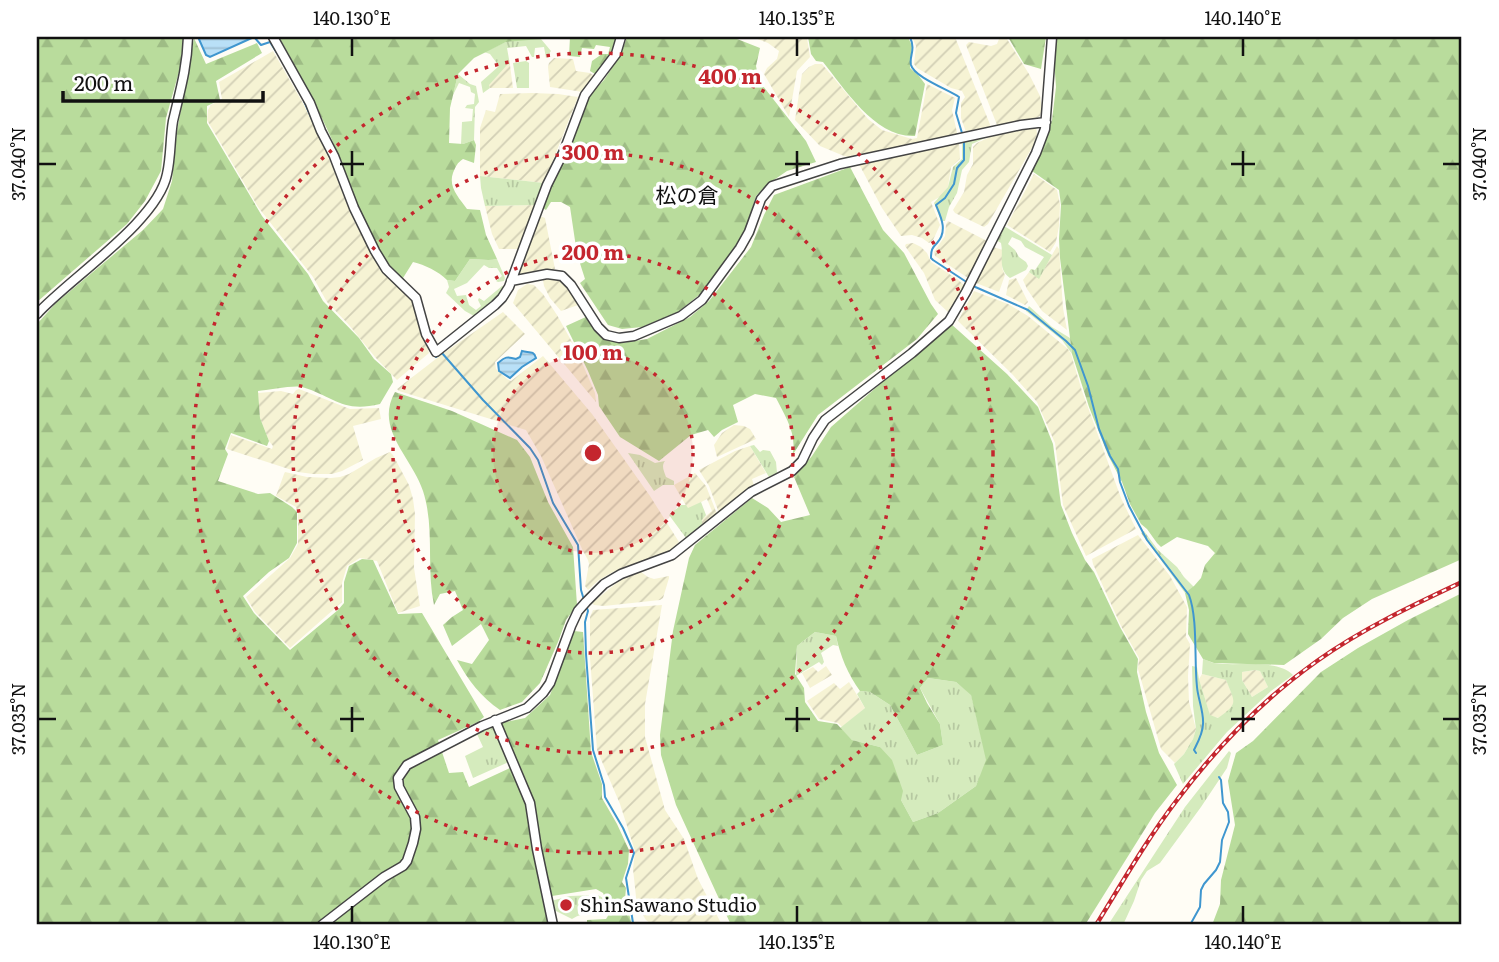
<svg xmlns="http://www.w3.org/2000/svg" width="1499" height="962" font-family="Literata,'Noto Sans JP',serif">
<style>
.farmland{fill:url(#farmland-furrows)}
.grass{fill:url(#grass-tufts);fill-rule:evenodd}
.forest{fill:url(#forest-firs);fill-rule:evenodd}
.water{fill:url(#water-rules);stroke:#3f96cf;stroke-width:2}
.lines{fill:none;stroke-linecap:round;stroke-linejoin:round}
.stream{stroke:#3f96cf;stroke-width:2}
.minor-casing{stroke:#444;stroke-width:11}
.minor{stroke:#fff;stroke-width:8}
.rail-casing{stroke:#c4262e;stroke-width:4.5}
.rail{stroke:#fff;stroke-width:2;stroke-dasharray:5;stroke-linecap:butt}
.ticks{fill:none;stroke:#111;stroke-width:2.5}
.ring{fill:none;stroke:#c4262e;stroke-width:3.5;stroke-dasharray:3.5 7}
.poi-dot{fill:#c4262e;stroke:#fff;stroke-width:2.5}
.labels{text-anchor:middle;stroke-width:7;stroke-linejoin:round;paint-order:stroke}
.poi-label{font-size:19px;fill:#111;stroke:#fff;text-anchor:start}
.neighbourhood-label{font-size:21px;fill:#111;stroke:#fff}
.centre{fill:#c4262e;stroke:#fff;stroke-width:3.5}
.ring-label{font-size:21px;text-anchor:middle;font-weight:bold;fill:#c4262e;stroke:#fff;stroke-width:7;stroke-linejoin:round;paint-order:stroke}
.neatline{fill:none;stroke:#111;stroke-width:2.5}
.ticks-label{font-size:18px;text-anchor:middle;fill:#111}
</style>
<defs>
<pattern id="farmland-furrows" width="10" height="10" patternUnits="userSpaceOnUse" patternTransform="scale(1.75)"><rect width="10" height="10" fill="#f6f3d4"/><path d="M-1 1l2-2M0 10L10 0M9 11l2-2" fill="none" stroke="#d2cfb5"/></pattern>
<pattern id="grass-tufts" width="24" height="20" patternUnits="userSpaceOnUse" patternTransform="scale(1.75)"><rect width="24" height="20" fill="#d5ebbd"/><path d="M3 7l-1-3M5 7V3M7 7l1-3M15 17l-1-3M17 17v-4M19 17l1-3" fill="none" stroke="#b6c8a1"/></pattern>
<pattern id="forest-firs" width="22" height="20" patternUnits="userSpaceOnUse" patternTransform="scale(1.75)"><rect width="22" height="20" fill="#b9dc9c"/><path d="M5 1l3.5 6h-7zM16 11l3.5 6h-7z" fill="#9ebc85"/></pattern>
<pattern id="water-rules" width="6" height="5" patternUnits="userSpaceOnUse" patternTransform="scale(1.75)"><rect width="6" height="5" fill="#b9e0f7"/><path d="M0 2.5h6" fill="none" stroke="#9ebfd3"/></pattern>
</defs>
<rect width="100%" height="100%" fill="#fffdf5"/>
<path class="farmland" d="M 752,37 L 807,38 L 810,57 L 797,71 L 789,117 L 764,74 L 767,68 L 777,59 L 779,51 L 768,43 Z
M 912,37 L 955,37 L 991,127 L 989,129 L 967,135 L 961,118 L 961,103 L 965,97 L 962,91 L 951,88 L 917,68 L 914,64 L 916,46 Z
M 999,39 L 1007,39 L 1029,74 L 1040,96 L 1042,108 L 1040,116 L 1036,118 L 1004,127 L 997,125 L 966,45 L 969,42 L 991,46 L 997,44 Z
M 273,51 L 304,105 L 330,161 L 352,217 L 380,270 L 412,297 L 429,353 L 397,380 L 375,357 L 349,325 L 327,302 L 313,277 L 258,207 L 207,120 L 208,110 L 211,105 L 222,99 L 219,82 Z
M 554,58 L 573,59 L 576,71 L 590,73 L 596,77 L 583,92 L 550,87 L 548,67 L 549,63 Z
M 508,64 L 510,65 L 513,88 L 490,88 L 488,85 Z
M 815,64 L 822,64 L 868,119 L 882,130 L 912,139 L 917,138 L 927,84 L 955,98 L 952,110 L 958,137 L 855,158 L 844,156 L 820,146 L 795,120 L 802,74 L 809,67 Z
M 532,93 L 558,94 L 578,97 L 544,183 L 480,176 L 480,128 L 486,110 L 495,112 L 500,94 Z
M 1030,126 L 1036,126 L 1037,134 L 1033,146 L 988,224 L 984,227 L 955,213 L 953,210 L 964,192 L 967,175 L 973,164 L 973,147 L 977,143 L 992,136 Z
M 959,142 L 960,159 L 951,167 L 948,187 L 941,196 L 931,202 L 940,225 L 933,240 L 929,243 L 922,238 L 912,235 L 901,236 L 882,208 L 859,164 Z
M 1034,174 L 1057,190 L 1060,204 L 1059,226 L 1056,242 L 1050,252 L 1007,225 Z
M 537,205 L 519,249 L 499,249 L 492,234 L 485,206 Z
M 540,216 L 545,218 L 555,269 L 550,272 L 520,276 L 517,275 Z
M 948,221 L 987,241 L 968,278 L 935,256 L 934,252 L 945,236 L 946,224 Z
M 913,243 L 921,247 L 927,253 L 931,262 L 957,279 L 964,285 L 953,307 L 948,312 L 935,300 L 924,273 L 905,246 L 906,244 Z
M 1057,246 L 1059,249 L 1063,308 L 1067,330 L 1042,311 L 1027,289 L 1023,280 L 1029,272 L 1039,278 Z
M 993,247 L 1003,250 L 1002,268 L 1005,275 L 999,292 L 976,283 Z
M 544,278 L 561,279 L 578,305 L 561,311 L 550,298 L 544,286 L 543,280 Z
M 1016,278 L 1028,302 L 1025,305 L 1006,295 L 1009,280 Z
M 527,284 L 534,285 L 543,294 L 557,315 L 577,351 L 595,393 L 596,402 L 513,303 L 518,290 Z
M 974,291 L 1008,304 L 1028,316 L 1068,349 L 1071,354 L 1082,391 L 1121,498 L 1136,529 L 1086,556 L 1063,505 L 1055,443 L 1037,402 L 1013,375 L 958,321 Z
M 503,312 L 525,334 L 495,362 L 496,369 L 507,379 L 511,381 L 543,356 L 592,414 L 650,496 L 679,542 L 670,551 L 613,572 L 599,580 L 588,590 L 585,586 L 589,564 L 588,560 L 583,551 L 541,456 L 526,430 L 399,391 L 397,389 L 441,355 Z
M 299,389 L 350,409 L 379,408 L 381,419 L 353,426 L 363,460 L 342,471 L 332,474 L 313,474 L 298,472 L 227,449 L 231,435 L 272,449 L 273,446 L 269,441 L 260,418 L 258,393 L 281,391 L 293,394 L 296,390 Z
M 734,425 L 744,426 L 750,429 L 756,439 L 717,457 L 714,445 L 722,433 Z
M 750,446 L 766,473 L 752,479 L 754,486 L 719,513 L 709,486 L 699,470 L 735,451 Z
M 390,452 L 393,455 L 409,485 L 413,499 L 415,514 L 414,568 L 420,606 L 398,613 L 377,561 L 360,558 L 347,566 L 342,583 L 342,602 L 290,648 L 255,612 L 246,597 L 290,558 L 298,544 L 298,513 L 296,507 L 276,496 L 284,474 L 285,472 L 307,477 L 331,478 L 340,477 L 349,474 L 376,458 Z
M 695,473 L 706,486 L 717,514 L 702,526 L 701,520 L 712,511 L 707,499 L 688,509 L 674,485 Z
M 1138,535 L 1170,576 L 1187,607 L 1186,637 L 1190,644 L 1188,676 L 1189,702 L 1196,729 L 1193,739 L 1184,754 L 1175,763 L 1161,749 L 1138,669 L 1139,658 L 1121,626 L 1093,564 L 1092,559 Z
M 641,572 L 648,577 L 654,579 L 669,576 L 669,578 L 663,598 L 660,600 L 604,606 L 594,605 L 592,603 L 619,581 L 629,576 Z
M 662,605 L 645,704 L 645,737 L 665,810 L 684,839 L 698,879 L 722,925 L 653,925 L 646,920 L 637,906 L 633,869 L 635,851 L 620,804 L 597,750 L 590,658 L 590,617 L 593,610 Z
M 826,666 L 832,675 L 810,688 L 802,673 L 813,667 L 818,672 Z
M 1255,670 L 1260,671 L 1268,687 L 1252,697 L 1242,680 L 1242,672 Z
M 1202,674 L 1226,680 L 1235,701 L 1232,708 L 1219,718 L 1210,716 L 1199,679 Z
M 849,682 L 865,708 L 842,727 L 838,723 L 819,719 L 807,701 L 834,683 L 840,689 Z"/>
<path class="grass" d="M 527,39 L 541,39 L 551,51 L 546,58 L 544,47 L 535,48 L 534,57 L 532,57 L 526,46 L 507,48 L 510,65 L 508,64 L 489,85 L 490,88 L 483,93 L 481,82 L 499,66 L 490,54 L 484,52 L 506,42 Z
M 526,61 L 529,63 L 529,88 L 517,88 L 513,63 Z
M 458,74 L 470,84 L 476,86 L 479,102 L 475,107 L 474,140 L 463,144 L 461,144 L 462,122 L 472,121 L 473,109 L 465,108 L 467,105 L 474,104 L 475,94 L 471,92 L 470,87 L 459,83 L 453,95 Z
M 992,135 L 972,144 L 969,162 L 962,170 L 957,193 L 949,207 L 945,221 L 941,221 L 934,203 L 948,187 L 953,167 L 962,159 L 962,144 L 965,140 Z
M 480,176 L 544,183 L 537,205 L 485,206 L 481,188 Z
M 1004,226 L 1052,255 L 1039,279 L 1029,272 L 1031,269 L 1035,270 L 1044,257 L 1025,247 L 1021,241 L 1012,237 L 1008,244 L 1015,250 L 1019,257 L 1026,262 L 1028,266 L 1026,270 L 1010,278 C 997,269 1004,256 1001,243 L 996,240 Z
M 470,259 C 480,259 488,261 497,259 L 505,278 L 504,281 L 498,282 L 496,281 L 502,276 L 497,268 L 489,268 L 484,265 L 467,283 L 454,289 L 457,296 L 466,295 L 469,305 L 476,310 L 481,306 L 478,300 L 479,298 L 484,301 L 502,286 L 505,287 C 497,298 487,311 474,316 L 465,311 L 446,293 L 449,287 L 447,280 L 455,281 Z
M 1029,306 L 1052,327 L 1070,338 L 1072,354 L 1062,340 L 1026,311 Z
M 754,445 L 760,452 L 763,450 L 770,451 L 776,462 L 777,473 L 769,477 L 750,446 Z
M 628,453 L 640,455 L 655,463 L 665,461 C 661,466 664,471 666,477 L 674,481 L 674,485 L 663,485 L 654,491 Z
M 701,502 L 706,515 L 702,520 L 702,526 L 686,538 L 669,515 L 681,505 L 686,505 L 688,508 Z
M 1144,531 L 1158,550 L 1177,567 L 1184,577 L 1194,587 L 1185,593 L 1141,533 Z
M 815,632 L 836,636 L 838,646 L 833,645 L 821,653 L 824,662 L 822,665 L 819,662 L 796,676 L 797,646 Z
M 1203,659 C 1204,659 1213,663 1214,663 C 1236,667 1277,658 1293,675 L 1271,691 L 1227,732 L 1183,784 L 1174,764 L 1184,754 L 1193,739 L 1196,729 L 1193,706 L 1192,666 L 1197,667 L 1199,679 L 1210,715 L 1218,718 C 1239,703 1235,703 1226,680 L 1202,674 ZM 1255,670 L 1260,671 L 1268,687 L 1252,697 L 1242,680 L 1242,672 Z
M 928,678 L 956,682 L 971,694 L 987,761 L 976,786 L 938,813 L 913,822 L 901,800 L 880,747 L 852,740 L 840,728 L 865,708 L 857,694 L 860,691 L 870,692 L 890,705 L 917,755 L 943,745 L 940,724 L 920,688 Z
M 492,726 L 497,727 L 511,761 L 473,778 L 465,756 L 483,747 L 476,732 Z
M 1229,751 L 1231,753 L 1227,768 L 1201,807 L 1160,863 L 1147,871 L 1141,880 L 1134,901 L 1123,925 L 1108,925 L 1185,807 Z
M 598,895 L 603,898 L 605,912 C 590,915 585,911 572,919 L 552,909 L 551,901 L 570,896 Z"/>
<path class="forest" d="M 37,37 L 184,37 L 180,68 L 166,118 L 161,171 L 145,201 L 127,224 L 37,302 Z
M 279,37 L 541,37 L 541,39 L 506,42 L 474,58 L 458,74 L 450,108 L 449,143 L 463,144 L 474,140 L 476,145 L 474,163 L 463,159 C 457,163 456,166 453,173 C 448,187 459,198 467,209 L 480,210 L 486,235 L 497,259 C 488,261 480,259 470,259 L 455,281 L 447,280 C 438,271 425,265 413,262 L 403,278 C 375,269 345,171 333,142 C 317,106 298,71 279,37 Z
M 570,37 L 616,37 C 615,53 607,63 595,74 L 590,71 L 592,61 L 602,54 L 608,54 L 610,47 L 596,45 L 594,49 L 582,48 L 580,57 L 569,56 Z
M 627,37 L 732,37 L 760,48 L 756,66 L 759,81 L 806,141 L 816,162 L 787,171 L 768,184 L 756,196 L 744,233 L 704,291 L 678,312 L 642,327 L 622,329 L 608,325 L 580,283 L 585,279 L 577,254 L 570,207 L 561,202 L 551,202 L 546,210 L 541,207 L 567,154 L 589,96 L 604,80 L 621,54 Z
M 808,37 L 908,37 L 912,46 L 910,68 L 919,76 L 925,84 L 915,136 C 875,138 845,89 823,62 L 816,61 L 811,54 Z
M 1008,37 L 1046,37 L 1041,69 L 1024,64 Z
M 1057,37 L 1462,37 L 1462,559 L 1372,599 L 1343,618 L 1321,639 L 1284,665 L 1214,663 L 1203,659 L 1188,634 L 1189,610 L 1185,593 L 1194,586 L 1201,578 L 1205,565 L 1215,553 L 1208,546 L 1177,537 L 1161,547 L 1157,543 L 1147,529 L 1141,524 L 1130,504 L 1122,482 L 1108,455 L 1089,407 L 1072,354 L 1060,258 L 1059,239 L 1061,205 L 1059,190 L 1032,171 L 1052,120 L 1056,87 L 1054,59 Z
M 194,38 L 206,64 L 257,43 L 262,53 L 216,81 L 220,100 L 207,106 L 207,123 L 262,216 L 308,274 L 323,301 L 359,338 L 374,359 L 391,374 L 393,382 L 380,404 C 342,413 335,397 302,387 C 294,385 268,390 258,391 L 260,418 L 269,441 L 267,446 L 231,433 L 225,449 L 228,454 L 218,481 L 258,494 L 270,493 L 292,507 L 297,512 L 297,543 L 289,558 L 269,572 L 243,596 L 254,613 L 290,650 L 338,610 L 344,603 L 344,582 L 349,566 L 362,559 L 373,560 L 398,614 L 422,613 L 484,717 L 478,722 L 438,740 L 449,773 L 463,772 L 469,787 L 510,768 L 527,805 L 533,850 L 549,925 L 37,925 L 37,324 L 56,303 L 143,230 L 163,209 L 172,181 L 177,131 Z
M 850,167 L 883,230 L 904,253 L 931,304 L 938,314 L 917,339 L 818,415 L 792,456 C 798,435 785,416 776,398 L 755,394 L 733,405 L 738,422 L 722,430 L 714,437 L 708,430 L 691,435 L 659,461 L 620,437 L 599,406 L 598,395 L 588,371 L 566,326 L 588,316 L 598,335 L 622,343 L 647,339 L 690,317 L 709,301 L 751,247 L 764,215 L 774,195 Z
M 950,323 L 1007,374 L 1038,407 L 1053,444 L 1061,505 L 1072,533 L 1085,560 L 1094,572 L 1120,627 L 1138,659 L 1137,672 L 1146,712 L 1159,753 L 1177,785 L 1155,813 L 1085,925 L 731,925 L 676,805 L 661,755 L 660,735 L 673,631 L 689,558 L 695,545 L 752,498 L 768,508 L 781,522 L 810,515 L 794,477 L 812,456 L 831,427 ZM 815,632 L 836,636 C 840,655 848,675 860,691 L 870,692 L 890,705 L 917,755 L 943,745 L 940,724 L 927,703 L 920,688 L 928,678 L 956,682 L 971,695 L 986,760 L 976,786 L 938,813 L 913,822 L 901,800 L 903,791 L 892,760 L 880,747 L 852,740 L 837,724 L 818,721 L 805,702 L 804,688 L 795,674 L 797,646 Z
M 395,392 L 452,411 L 517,440 L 530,457 L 548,502 L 573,547 L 577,605 L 566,620 L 558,642 L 540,683 L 522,702 L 500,710 C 481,697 468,680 457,660 L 472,664 L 489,640 L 481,624 L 452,646 L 443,625 L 452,617 L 463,610 L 455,591 L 440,594 L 434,605 C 426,567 435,528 423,491 C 412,457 374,429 395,392 Z
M 1462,593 L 1462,925 L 1212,925 L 1220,904 L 1221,880 L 1235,825 L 1228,781 L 1236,753 L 1253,741 L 1321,672 L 1358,648 L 1408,620 Z
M 574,631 L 583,632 L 591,752 L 602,784 L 602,798 L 617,824 L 629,850 L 628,864 L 622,882 L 626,888 L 625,899 L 632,925 L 587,925 L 587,920 L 606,919 L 611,911 L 603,893 L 596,889 L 552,896 L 541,849 L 534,804 L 526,780 L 501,723 L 525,718 L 550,695 Z"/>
<path class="water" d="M 198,37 L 254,37 L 210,57 L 206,55 Z
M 522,351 C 528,353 534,350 536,358 L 522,367 L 510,378 L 499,371 L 498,363 C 505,357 507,356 516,359 L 520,357 Z"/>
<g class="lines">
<path class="stream" d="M 254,37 L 261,45 L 270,42 L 277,53
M 910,37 C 916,51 909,55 911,65 C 914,77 949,90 959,97 L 956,113 L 962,133
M 304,101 L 319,135 L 328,153
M 964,142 L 964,160 L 957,168 L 954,184 L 945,198 L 936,205 C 941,217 948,231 937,243 C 932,248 931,250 931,258 L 933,260 L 968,283
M 973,286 L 1028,310 L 1066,341 L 1075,350 L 1088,386 L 1099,429 L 1110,456 L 1118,469 L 1120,482 L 1129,506 L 1147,540 L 1189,595 C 1198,619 1194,660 1197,687 C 1198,699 1204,712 1203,724 C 1203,733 1198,742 1194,750 L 1196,753
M 435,355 L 436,357 L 442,353 L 483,400 L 530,448 L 538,460 L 553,503 L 578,545 L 581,590 L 584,600
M 586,605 L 588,611 L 585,622 L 586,654 L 593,750 L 604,785 L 605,797 L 623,828 L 634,853 L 626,878 L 633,923 L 637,925
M 1190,925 L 1200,907 L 1201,890 L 1204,884 L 1216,870 L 1220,862 L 1222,840 L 1229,822 L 1228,812 L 1223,803 L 1221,780 L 1219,777"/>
<g class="minor-casing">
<path id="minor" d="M 273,37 L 310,103 L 321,131 L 334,156 L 354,208 L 375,251 L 386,269 L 416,298 L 426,334 L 436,352 L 495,305 L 502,298 L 509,287 L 547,185 L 564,151 L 585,95 L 616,54 L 621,37
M 511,281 L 547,274 L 562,276 L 571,285 L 598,327 L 606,335 L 619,338 L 634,336 L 681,316 L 702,300 L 740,248 L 749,232 L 761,199 L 772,186 L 840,164 L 1021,125 L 1046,122
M 37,314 C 70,278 158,221 167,174 C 171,157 170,139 173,121 C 180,91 187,68 188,37
M 495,720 L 530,803 L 537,849 L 553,925
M 322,925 L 384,877 L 403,866 L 407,861 L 413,843 L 416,829 L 415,817 L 399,787 L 398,778 L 407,765 L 482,726 L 527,708 L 543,693 L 550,683 L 571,626 L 578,611 L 586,602 L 604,584 L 621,574 L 672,555 L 751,492 L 792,471 L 802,461 L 813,438 L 825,420 L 912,353 L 949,321 L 966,292 L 1036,153 L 1045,129 L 1052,37"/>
</g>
<use href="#minor" class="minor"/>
<g class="rail-casing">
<path id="rail" d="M 1096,925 C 1122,883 1147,839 1177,800 C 1217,747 1263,699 1317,661 C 1362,629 1413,605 1462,582"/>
</g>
<use href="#rail" class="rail"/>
</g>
<path class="ticks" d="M 352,38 L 352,56M 797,38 L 797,56M 1243,38 L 1243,56M 352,151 L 352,176M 797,151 L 797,176M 1243,151 L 1243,176M 38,164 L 56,164M 340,164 L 364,164M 785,164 L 810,164M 1231,164 L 1255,164M 1443,164 L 1460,164M 352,707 L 352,732M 797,707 L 797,732M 1243,707 L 1243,732M 38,719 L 56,719M 340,719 L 364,719M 785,719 L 810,719M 1231,719 L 1255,719M 1443,719 L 1460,719M 352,906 L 352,923M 797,906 L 797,923M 1243,906 L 1243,923"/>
<circle cx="593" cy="453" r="100" fill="#c4262e" fill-opacity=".12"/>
<g class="ring">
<circle cx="593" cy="453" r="100"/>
<circle cx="593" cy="453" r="200"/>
<circle cx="593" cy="453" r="300"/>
<circle cx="593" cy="453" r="400"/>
</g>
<circle class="poi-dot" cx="566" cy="905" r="7"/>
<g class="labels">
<g class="poi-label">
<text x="580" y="912">ShinSawano Studio</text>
</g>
<g class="neighbourhood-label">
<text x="687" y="203">松の倉</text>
</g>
</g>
<circle cx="593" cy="453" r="10" class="centre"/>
<g class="ring-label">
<text x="730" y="84">400 m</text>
<text x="593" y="160">300 m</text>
<text x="593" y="260">200 m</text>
<text x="593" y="360">100 m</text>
</g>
<rect width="1499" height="962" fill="none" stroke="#ffffff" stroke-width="77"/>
<path d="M63 91v10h200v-10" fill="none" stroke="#111111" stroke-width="3.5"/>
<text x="74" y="91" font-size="21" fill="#111111" stroke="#ffffff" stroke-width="5" paint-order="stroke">200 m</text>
<rect x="38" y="38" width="1422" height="885" class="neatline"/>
<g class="ticks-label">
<text x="352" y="25">140.130°E</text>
<text x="797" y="25">140.135°E</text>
<text x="1243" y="25">140.140°E</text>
<text transform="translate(19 164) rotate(-90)" y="6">37.040°N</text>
<text transform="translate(1480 164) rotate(-90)" y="6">37.040°N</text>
<text transform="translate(19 719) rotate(-90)" y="6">37.035°N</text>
<text transform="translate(1480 719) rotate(-90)" y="6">37.035°N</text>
<text x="352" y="949">140.130°E</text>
<text x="797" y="949">140.135°E</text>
<text x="1243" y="949">140.140°E</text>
</g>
</svg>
